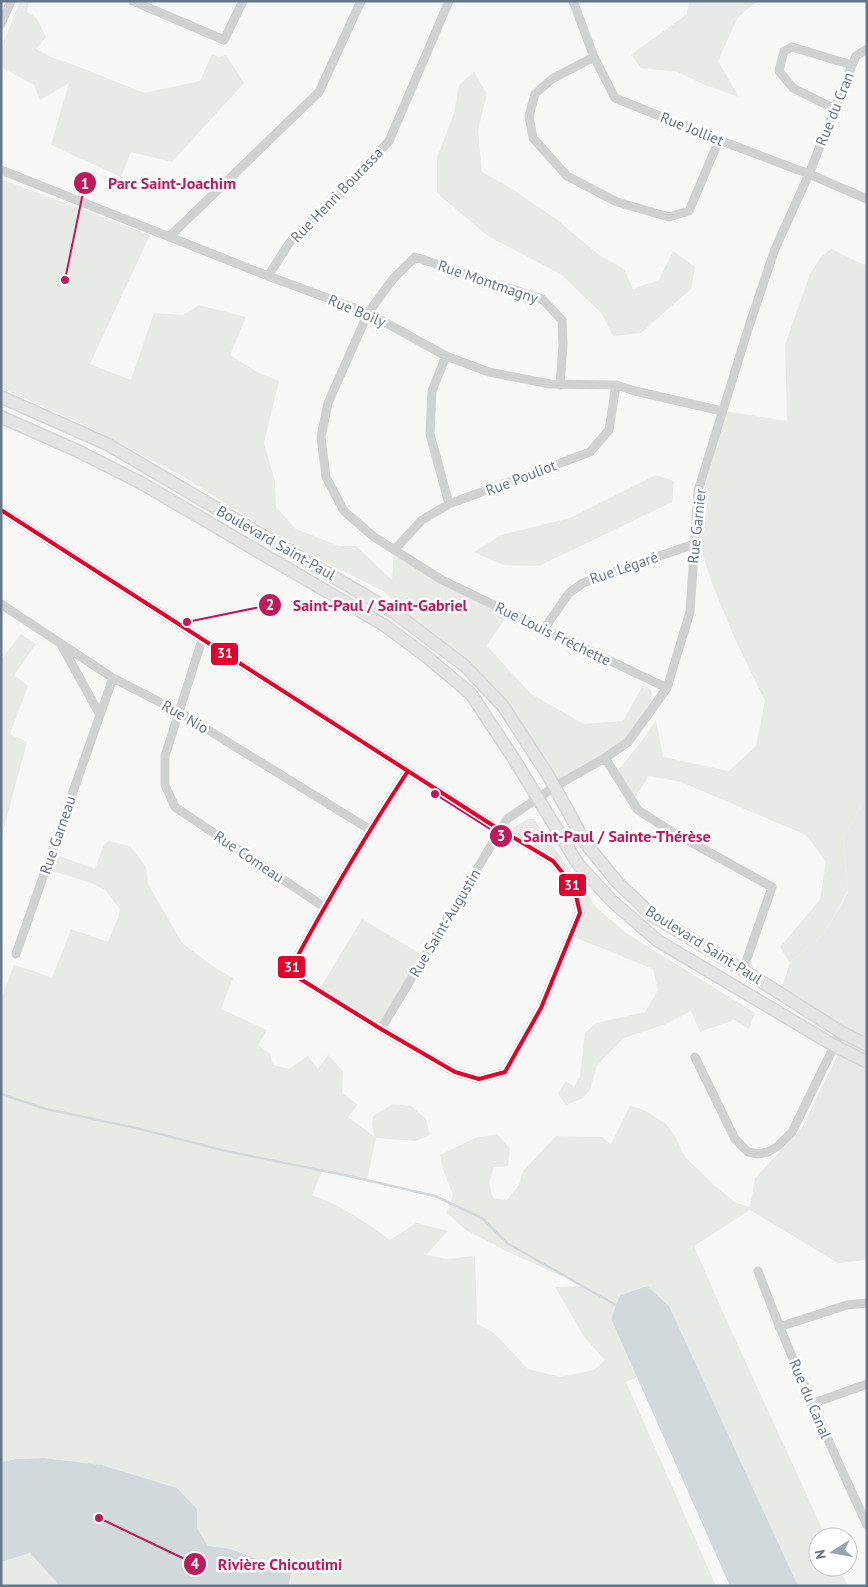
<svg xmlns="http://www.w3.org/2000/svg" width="868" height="1587" font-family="'PT Sans',sans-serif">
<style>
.built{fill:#e7e8e8}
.green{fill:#e8ebe5}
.water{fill:#d2d9dd}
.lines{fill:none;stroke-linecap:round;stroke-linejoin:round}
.stream{stroke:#d2d9dd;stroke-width:2.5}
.secondary-casing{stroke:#d5d6d6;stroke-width:14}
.minor{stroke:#d0d2d2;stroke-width:9}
.secondary{stroke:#e3e4e3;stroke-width:11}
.bus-1-casing{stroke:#fff;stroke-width:8}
.bus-1{stroke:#e4002b;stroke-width:4}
.labels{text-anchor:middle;stroke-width:5;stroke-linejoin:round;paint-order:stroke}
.street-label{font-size:15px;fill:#65788a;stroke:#fff}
.leader{fill:none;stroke:#c2185b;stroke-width:2}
.callout-dot{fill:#c2185b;stroke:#fff;stroke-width:2}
.mark-label{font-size:15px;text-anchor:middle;font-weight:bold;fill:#fff}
.callout-label{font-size:16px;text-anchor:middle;font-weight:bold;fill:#c2185b;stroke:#fff;stroke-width:5;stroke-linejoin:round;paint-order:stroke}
.line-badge{stroke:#fff;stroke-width:2}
.badge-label{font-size:14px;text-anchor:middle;font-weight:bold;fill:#fff}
</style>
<rect width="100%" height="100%" fill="#f8f8f7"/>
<path class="built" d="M 867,795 L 867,1260 L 838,1263 L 750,1210 L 750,1207 L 755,1178 L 802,1128 L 849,1032 L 781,990 L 790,963 L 824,934 L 848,892 L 844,837 Z"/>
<path class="green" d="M 20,1 L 29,1 L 27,12 L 36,17 L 46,37 L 36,49 L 53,58 L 69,63 L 144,93 L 200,81 L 212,54 L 219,57 L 226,55 L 244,83 L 172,162 L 131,152 L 121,177 L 51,145 L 69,83 L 40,100 L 34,85 L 1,67 L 1,49 Z
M 689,1 L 758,1 L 745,11 L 737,19 L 718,61 L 739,97 L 705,85 L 678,72 L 641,68 L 631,55 L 687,14 Z
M 474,72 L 487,94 L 478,130 L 482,172 L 509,187 L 556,219 L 599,255 L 624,269 L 633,289 L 659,280 L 673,251 L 695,267 L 691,289 L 641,333 L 613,336 L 601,313 L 562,275 L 488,236 L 437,193 L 437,158 L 454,113 L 459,85 Z
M 1,179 L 150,235 L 90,364 L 131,380 L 154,313 L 183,315 L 199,305 L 246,317 L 230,355 L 259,373 L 279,381 L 264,443 L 275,482 L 276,507 L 296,529 L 339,546 L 356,546 L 392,580 L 394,550 L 509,612 L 487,646 L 531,694 L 584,724 L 623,721 L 643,685 L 651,690 C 654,700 648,706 643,714 C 636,724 630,734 622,742 C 605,759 579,769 559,781 L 552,780 L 518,724 L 429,634 L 383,591 L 295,547 L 184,477 L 85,425 L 1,388 Z
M 831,249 L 867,266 L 867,795 L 844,837 L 848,891 L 824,934 L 790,963 L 780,947 L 820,900 L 826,862 L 806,835 L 681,782 L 649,776 L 634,799 L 616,773 L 644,738 L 656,720 L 663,757 L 729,771 L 756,746 L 765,701 L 735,639 L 711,581 L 699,542 L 703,493 L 725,411 L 787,421 L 785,345 L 810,274 L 820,258 Z
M 656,475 L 674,481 L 672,502 L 539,566 L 503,565 L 474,552 L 501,535 L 570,518 Z
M 21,634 L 36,644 L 14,675 L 28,686 L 10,734 L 27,742 L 2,835 L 1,660 Z
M 528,819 L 534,819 L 597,908 L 626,933 L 755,1013 L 749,1029 L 734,1020 L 700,1032 L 691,1011 L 666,1024 L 624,1038 L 597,1065 L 590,1090 L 583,1098 L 566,1105 L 558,1094 L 566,1081 L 574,1087 L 580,1077 L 585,1033 L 596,1023 L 645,1012 L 658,990 L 653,969 L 571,936 L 580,913 L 574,887 L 553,862 L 511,833 L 514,827 Z
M 109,841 L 130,846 L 146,867 L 148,884 L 182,943 L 211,965 L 233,978 L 221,1009 L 267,1030 L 258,1045 L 270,1054 L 273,1065 L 289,1069 L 308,1056 L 318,1069 L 328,1055 L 343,1071 L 342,1093 L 358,1105 L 348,1117 L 375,1137 L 372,1125 L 373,1116 L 393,1104 L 411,1106 L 426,1119 L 430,1135 L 416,1141 L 376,1138 L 367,1180 L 322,1171 L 312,1195 C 341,1205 365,1222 390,1240 L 416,1223 L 448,1231 L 426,1255 L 446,1259 L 475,1256 L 477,1324 L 493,1332 L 528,1369 L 560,1377 L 594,1370 L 605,1360 L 585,1338 L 555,1287 L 583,1286 L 502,1249 L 466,1230 L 447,1213 L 453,1195 L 443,1170 L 440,1155 L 475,1138 L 497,1134 L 510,1148 L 508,1166 L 494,1167 L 489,1183 L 493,1198 L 507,1200 L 519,1185 L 523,1171 L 556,1136 L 602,1137 L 611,1144 L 630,1106 L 644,1110 L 666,1124 L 675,1136 L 685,1157 L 714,1185 L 736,1203 L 750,1207 L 750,1210 L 694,1246 L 725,1317 L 826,1537 L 818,1537 L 818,1567 L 839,1567 L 848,1586 L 798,1586 L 669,1306 L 646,1286 L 620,1295 L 611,1319 L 637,1377 L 626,1382 L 716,1586 L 290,1586 L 291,1572 L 231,1549 L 208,1546 L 197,1528 L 197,1509 L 177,1488 L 102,1465 L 44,1458 L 16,1459 L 1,1462 L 1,999 L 14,965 L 34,971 L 52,978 L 71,929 L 108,942 L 118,918 L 120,909 L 105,890 L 91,883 L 46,869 L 52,853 L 95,869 L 104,844 Z
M 362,919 L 426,957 L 383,1029 L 319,990 Z
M 30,1553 L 60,1586 L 1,1586 L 1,1562 Z"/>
<path class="water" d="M 647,1286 L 669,1306 L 798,1586 L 730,1586 L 611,1319 L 620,1295 Z
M 44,1458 L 102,1465 L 177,1488 L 197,1509 L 197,1528 L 208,1546 L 231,1549 L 291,1572 L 289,1586 L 60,1586 L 30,1553 L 1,1562 L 1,1462 L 16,1459 Z"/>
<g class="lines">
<path class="stream" d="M 1,1094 L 46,1109 L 136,1128 L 226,1151 L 349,1176 L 435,1196 L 482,1218 L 507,1243 L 616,1305"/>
<g class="secondary-casing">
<path id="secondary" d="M 1,397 L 107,444 L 395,613 L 465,666 L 503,706 L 548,775 L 586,844 L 618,883 L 653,916 L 743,970 L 841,1032 L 867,1045
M 1,417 L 78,451 L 143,484 L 384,625 L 427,657 L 471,694 L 514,759 L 578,864 L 612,901 L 658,941 L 835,1046 L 867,1062"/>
</g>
<path class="minor" d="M 133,1 L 224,40 L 243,1
M 573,1 L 594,57 L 615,98 L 719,140 L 809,174 L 867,199
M 1,24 L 11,1
M 594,57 L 552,79 L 535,94 L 529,116 L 533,138 L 567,176 L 617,202 L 669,217 L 689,211 L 719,140
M 835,109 L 793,88 L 779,71 L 784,51 L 792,47 L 852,65
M 1,170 L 268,276 L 368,313 L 446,356 L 489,372 L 550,384 L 616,385 L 635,391 L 722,411
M 169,237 L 319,92 L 361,1
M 268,276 L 290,242 L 341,194 L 389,141 L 449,1
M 446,356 L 432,391 L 430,434 L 449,504
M 560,385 L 563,344 L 562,320 L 542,299 L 415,257 L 393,279 L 368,313 L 328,403 L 321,437 L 326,477 L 344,511 L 374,537 L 442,580 L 667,688
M 1,510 L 489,823 L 553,861 L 574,887 L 580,913 L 541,1008 L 505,1072 L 479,1079 L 455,1072 L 381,1029 L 289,972 C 326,903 365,836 408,771
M 394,550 L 422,520 L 449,504 L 590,452 L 609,430 L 616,385
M 1,604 L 113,678 L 179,712 L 369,829
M 544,629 L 569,593 L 583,583 L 694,544
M 202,640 L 165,756 L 165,785 L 175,807 L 324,907
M 62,646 L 100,715
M 605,758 L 638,810 L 669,830 L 772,887 L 743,970
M 16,954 L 113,678
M 381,1029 L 507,819 L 554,787 L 605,758 L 628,742 L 667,688 L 690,612 L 698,491 L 749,326 L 775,249 L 809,174 L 852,65 L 856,56 L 867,49
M 695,1057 L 735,1139 L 748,1152 L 758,1154 L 768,1152 L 778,1146 L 792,1132 L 841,1032
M 758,1271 C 790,1357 828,1441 867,1525
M 779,1327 L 847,1305 L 867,1303
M 811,1404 L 867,1384"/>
<use href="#secondary" class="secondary"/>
<g class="bus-1-casing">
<path id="bus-1" d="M 1,510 L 489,823 L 553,861 L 574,887 L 580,913 L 541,1008 L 505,1072 L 479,1079 L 455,1072 L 381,1029 L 289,972 C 326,903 365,836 408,771"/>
</g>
<use href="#bus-1" class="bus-1"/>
</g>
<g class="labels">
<g class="street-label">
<text transform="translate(835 109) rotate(-68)" y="5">Rue du Cran</text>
<text transform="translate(692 129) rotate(22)" y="5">Rue Jolliet</text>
<text transform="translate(337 195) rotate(-46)" y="5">Rue Henri Bourassa</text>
<text transform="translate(488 282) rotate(19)" y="5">Rue Montmagny</text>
<text transform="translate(357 311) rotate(23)" y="5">Rue Boily</text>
<text transform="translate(521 478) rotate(-21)" y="5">Rue Pouliot</text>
<text transform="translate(697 526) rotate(-84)" y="5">Rue Garnier</text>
<text transform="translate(276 543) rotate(30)" y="5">Boulevard Saint-Paul</text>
<text transform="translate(624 568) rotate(-19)" y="5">Rue Légaré</text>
<text transform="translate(553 634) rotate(26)" y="5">Rue Louis Fréchette</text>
<text transform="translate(185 717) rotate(30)" y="5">Rue Nio</text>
<text transform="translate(58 835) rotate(-71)" y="5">Rue Garneau</text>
<text transform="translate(249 857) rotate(34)" y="5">Rue Comeau</text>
<text transform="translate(445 923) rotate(-59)" y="5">Rue Saint-Augustin</text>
<text transform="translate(704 945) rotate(32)" y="5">Boulevard Saint-Paul</text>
<text transform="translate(810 1399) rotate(67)" y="5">Rue du Canal</text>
</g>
</g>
<path class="leader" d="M65 280L85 183M187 622L270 605M435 794L501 836M99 1518L195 1564"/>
<g class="callout-dot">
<circle cx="65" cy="280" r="5"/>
<circle cx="187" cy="622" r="5"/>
<circle cx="435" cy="794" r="5"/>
<circle cx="99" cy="1518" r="5"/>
<circle cx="85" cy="183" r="12"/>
<circle cx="270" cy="605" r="12"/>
<circle cx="501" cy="836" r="12"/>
<circle cx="195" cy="1564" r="12"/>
</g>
<g class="mark-label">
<text x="85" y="189">1</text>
<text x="270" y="610">2</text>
<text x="501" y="841">3</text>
<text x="195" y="1569">4</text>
</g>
<g class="callout-label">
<text x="172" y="189">Parc Saint-Joachim</text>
<text x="380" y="611">Saint-Paul / Saint-Gabriel</text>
<text x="617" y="842">Saint-Paul / Sainte-Thérèse</text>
<text x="280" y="1570">Rivière Chicoutimi</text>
</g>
<g class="line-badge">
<rect x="210" y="642" width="29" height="24" rx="5" fill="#e4002b"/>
<rect x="558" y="873" width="29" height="24" rx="5" fill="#e4002b"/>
<rect x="277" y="955" width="29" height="24" rx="5" fill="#e4002b"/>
</g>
<g class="badge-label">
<text x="225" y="658">31</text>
<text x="572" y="890">31</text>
<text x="292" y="972">31</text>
</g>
<rect width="868" height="1587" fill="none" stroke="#65788a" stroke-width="5"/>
<g transform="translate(833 1552) rotate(259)"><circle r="24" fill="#ffffff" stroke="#c1c9d0"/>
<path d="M0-4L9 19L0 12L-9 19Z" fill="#98a5b0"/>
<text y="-8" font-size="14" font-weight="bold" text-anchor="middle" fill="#65788a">N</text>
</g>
</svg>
